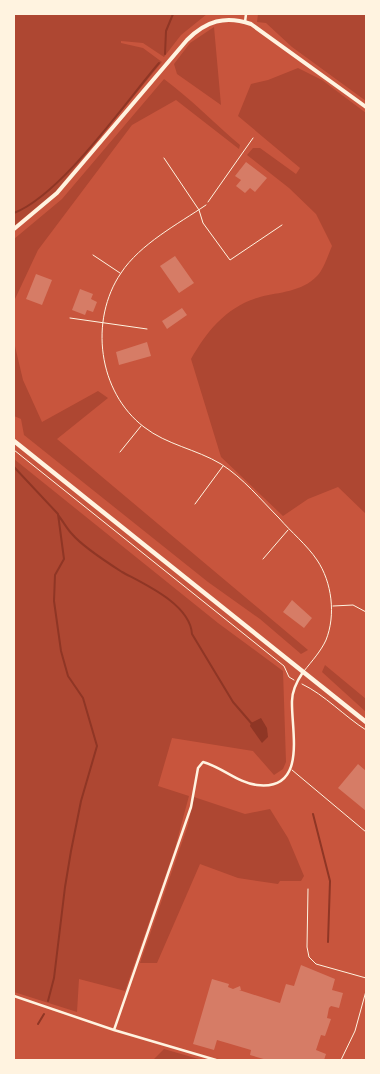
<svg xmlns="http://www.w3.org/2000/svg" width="380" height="1074" font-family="Overpass,sans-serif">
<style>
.green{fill:#ae4732}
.water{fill:#8f3625}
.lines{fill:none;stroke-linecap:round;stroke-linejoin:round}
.stream{stroke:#8f3625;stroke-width:2}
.building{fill:#d67c66}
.path{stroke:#fff3e0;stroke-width:1}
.service{stroke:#fff3e0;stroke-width:1}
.minor{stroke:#fff3e0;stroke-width:2.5}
.secondary{stroke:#fff3e0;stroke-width:4}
.primary{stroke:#fff3e0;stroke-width:4.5}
</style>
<rect width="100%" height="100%" fill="#c8553d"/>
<path class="green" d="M 14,14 L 207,14 L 181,35 L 164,57 L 143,43 L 121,41 L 121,43 L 143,48 L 162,62 L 56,191 L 14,226 Z
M 258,14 L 366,14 L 366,101 L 292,47 L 266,23 L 257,22 Z
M 214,27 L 221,105 L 177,74 L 174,64 L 190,43 Z
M 298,68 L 322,80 L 366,113 L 366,514 L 338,487 L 308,499 L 283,516 L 221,457 L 191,359 C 207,331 227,306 260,297 C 279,292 302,292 317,276 C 324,269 328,255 332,246 L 316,214 L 289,188 L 247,155 L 253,148 L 260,148 L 296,174 L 300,168 L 238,116 L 251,84 L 268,80 Z
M 164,79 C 191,99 214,123 240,145 L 239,149 L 176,100 L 132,125 L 38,250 L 15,299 L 14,335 L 14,239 L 62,199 Z
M 14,342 L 23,380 L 42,422 L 98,391 L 108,398 L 57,439 L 308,650 L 301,654 L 260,619 L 208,582 L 24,435 L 21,419 L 14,416 Z
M 14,459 L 218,623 L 283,671 L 286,762 L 283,769 L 274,775 L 253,751 L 172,738 L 158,786 L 189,796 L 175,848 L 125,991 L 79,979 L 77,1012 L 14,992 Z
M 325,665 L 366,699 L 366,712 L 322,672 Z
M 194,797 L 245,814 L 270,809 L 288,838 L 304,876 L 301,881 L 280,881 L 278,884 L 238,878 L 200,864 L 157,963 L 140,963 L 188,825 Z
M 164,1049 L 202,1060 L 153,1060 Z"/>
<path class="water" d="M 261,718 L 267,728 L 268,737 L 262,743 L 250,726 L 251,723 Z"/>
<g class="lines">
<path class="stream" d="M 165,54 L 166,31 L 173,14
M 14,213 C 62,194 124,104 159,63
M 14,467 L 58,514 L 64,559 L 55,575 L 54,601 L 61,651 L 68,676 L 83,698 L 97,746 L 81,801 L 71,851 L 65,887 L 54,978 L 48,1001
M 58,515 C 63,521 67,529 72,534 C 82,546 108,563 122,572 C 144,584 190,604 192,634 L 233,702 L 252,724
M 313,814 L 330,881 L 328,942
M 38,1024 L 44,1014"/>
</g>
<path class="building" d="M 246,162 L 267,178 L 255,192 L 250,188 L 245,193 L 236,186 L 241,180 L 235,176 Z
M 175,256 L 194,283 L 179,293 L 160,266 Z
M 36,274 L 52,280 L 42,305 L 26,299 Z
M 80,289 L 93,294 L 91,299 L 97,302 L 93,312 L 87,310 L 85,315 L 72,310 Z
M 182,308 L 187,315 L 167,329 L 162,321 Z
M 147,342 L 151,356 L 119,365 L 116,352 Z
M 292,600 L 312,618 L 304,628 L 283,612 Z
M 358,764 L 366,771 L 366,811 L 338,788 Z
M 301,965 L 335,979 L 332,990 L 343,993 L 339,1008 L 331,1006 L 329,1008 L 327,1018 L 331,1019 L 325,1036 L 321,1035 L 316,1050 L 326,1054 L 324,1060 L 267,1060 L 250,1055 L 251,1050 L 217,1040 L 214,1050 L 193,1044 L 212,979 L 229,984 L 228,987 L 233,989 L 240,986 L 241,990 L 239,990 L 280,1003 L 286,984 L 294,986 Z"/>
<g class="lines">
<path class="path" d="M 208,202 L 253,138
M 14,450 L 284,666 L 289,677 L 294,680
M 302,684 C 325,695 344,716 366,730"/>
<path class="service" d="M 164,158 L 199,210 L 203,223 L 230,260 L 282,225
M 206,205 C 178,224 140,244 121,273 C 89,320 98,392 144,427 C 167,445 196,449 221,464 C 243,478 261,500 279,518 C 291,532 307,545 317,560 C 332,582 336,615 326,640 C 321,651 312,661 304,671
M 93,255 L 120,273
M 70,318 L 147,329
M 120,452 L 141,426
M 195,504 L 223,466
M 263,559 L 288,530
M 333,606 L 353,605 L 366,612
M 292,770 L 366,832
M 308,889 L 307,947 L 309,957 L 316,964 L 366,978
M 341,1060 L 355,1031 L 366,991"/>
<path class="minor" d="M 245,22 L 246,14
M 14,996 L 114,1030 L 216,1060
M 114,1030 L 191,807 L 198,768 L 203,762 C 222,767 238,783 257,785 C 308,791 291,730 292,701 C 292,690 297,681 303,672"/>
<path class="secondary" d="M 14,229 L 57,193 L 187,40 C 206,21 225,15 251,24 L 366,107"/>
<path class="primary" d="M 14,441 L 366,722"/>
</g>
<rect width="380" height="1074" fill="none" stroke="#fff3e0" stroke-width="30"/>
</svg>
